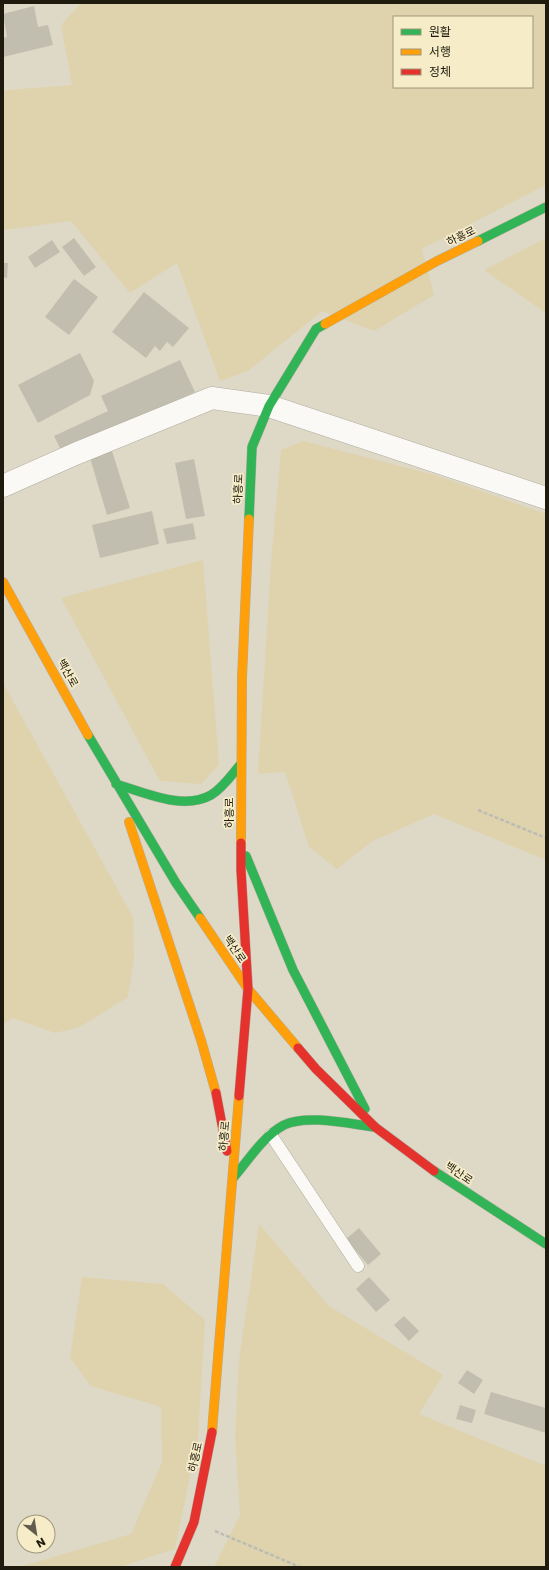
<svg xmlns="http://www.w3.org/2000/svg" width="549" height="1570" font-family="Poppins,'Noto Sans KR',sans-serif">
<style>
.green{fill:#dfd3ae;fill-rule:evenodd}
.building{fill:#c2beaf}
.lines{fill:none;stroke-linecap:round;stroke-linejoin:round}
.lane-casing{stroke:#b0ac9d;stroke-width:13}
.street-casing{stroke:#b0ac9d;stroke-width:23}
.fast-casing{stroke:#b0ac9d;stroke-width:10}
.slow-casing{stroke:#b0ac9d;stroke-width:10}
.jam-casing{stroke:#b0ac9d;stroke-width:10}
.path{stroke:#bdbcb4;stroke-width:2.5;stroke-dasharray:4 2;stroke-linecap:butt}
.lane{stroke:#faf9f6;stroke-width:12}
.street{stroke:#faf9f6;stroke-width:22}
.fast{stroke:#30b455;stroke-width:9}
.slow{stroke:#ff9f0a;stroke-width:9}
.jam{stroke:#e5322d;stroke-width:9}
.labels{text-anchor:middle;stroke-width:3.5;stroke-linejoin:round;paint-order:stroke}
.street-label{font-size:11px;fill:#1e1a0d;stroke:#f6ecc8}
</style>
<rect width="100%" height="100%" fill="#ded8c6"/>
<path class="green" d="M 81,3 L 546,3 L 546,185 L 422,249 L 434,295 L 374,331 L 322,311 L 248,371 L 220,381 L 177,263 L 130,293 L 71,221 L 3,230 L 3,92 L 7,90 L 72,85 L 61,25 ZM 394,17 L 532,17 L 532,87 L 394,87 Z
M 546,238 L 546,313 L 484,270 Z
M 303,441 L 435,475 L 546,514 L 546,860 L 434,814 L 371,842 L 337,869 L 309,847 L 285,772 L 258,774 L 271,562 L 281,450 Z
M 203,560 L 219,765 L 201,784 L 160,781 L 61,598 Z
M 3,683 L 133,917 L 134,958 L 128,997 L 80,1027 L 55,1033 L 13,1018 L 3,1024 Z
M 259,1224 L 329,1306 L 443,1375 L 419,1414 L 546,1466 L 546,1567 L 214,1567 L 240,1515 L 235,1437 L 239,1360 Z
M 82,1277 L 163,1284 L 205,1320 L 198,1437 L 175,1549 L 120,1567 L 20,1567 L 131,1534 L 162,1462 L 161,1407 L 91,1386 L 70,1358 Z"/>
<path class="building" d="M 34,6 L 38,27 L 48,25 L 53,45 L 3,57 L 3,38 L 7,37 L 3,14 Z
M 74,238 L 96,267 L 84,276 L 62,247 Z
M 52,240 L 60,252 L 35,268 L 28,257 Z
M 3,263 L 8,263 L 7,278 L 3,277 Z
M 74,279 L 98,297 L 69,335 L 45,317 Z
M 144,292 L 189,328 L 173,347 L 167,342 L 160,351 L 155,346 L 146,358 L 112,332 Z
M 80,353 L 94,381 L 90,395 L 38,423 L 18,385 Z
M 180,360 L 195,392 L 62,452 L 54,436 L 108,411 L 101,396 Z
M 112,451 L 130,508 L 107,515 L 90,458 Z
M 194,459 L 205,516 L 186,519 L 175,463 Z
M 152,511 L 159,544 L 100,558 L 92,525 Z
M 193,523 L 196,539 L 167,544 L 163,529 Z
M 359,1228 L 381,1254 L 368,1265 L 346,1239 Z
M 369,1277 L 390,1300 L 376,1312 L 356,1289 Z
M 404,1316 L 419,1331 L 409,1341 L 394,1325 Z
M 467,1370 L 483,1380 L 474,1394 L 458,1383 Z
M 491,1392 L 546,1408 L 546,1433 L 484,1414 Z
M 460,1405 L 476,1410 L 472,1423 L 456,1419 Z"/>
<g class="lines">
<g class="lane-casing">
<path id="lane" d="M 271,1135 L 358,1266"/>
</g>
<g class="street-casing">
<path id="street" d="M 3,486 L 75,454 L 212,398 L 269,406 L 546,498"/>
</g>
<g class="fast-casing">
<path id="fast" d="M 478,241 L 546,207
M 249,519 L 252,447 L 269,406 L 316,329 L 325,324
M 88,735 L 176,883 L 200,918
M 116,784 C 144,792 183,811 211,795 C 223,788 232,774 241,764
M 246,856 L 293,970 L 365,1109
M 434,1171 L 546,1244
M 233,1178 C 248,1161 263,1136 284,1125 C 307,1114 350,1124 375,1127"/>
</g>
<g class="slow-casing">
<path id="slow" d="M 325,324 L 437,261 L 478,241
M 3,582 L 88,735
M 129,822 L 201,1040 L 216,1093
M 241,843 L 242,678 L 249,519
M 200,918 L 248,989 L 298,1048
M 212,1432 L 239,1096"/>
</g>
<g class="jam-casing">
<path id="jam" d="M 298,1048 L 316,1069 L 375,1127 L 434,1171
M 216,1093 L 227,1151
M 239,1096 L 248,989 L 241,870 L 241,843
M 175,1567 L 194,1522 L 212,1432"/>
</g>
<path class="path" d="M 478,810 L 546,838
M 215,1531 L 300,1567"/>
<use href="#lane" class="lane"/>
<use href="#street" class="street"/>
<use href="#fast" class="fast"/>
<use href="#slow" class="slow"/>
<use href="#jam" class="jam"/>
</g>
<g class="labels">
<g class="street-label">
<text transform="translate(461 236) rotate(-26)" y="4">하흥로</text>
<text transform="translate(238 489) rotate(-88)" y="4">하흥로</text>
<text transform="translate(68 673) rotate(61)" y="4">백산로</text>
<text transform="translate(229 813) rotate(-90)" y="4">하흥로</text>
<text transform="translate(235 949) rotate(56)" y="4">백산로</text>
<text transform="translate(224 1136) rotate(-85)" y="4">하흥로</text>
<text transform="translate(459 1173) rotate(34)" y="4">백산로</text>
<text transform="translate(195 1457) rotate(-78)" y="4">하흥로</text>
</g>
</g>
<rect width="549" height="1570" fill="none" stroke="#1e1a0d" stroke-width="8"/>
<rect x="393" y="16" width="140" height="72" fill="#f6ecc8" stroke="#a0987d"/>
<rect x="401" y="29" width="20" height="6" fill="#30b455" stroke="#a0987d"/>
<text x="429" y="36" font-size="12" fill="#1e1a0d">원활</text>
<rect x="401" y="49" width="20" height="6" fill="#ff9f0a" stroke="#a0987d"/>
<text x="429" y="56" font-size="12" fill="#1e1a0d">서행</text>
<rect x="401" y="69" width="20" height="6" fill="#e5322d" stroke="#a0987d"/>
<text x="429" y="76" font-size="12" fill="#1e1a0d">정체</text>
<g transform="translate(36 1534) rotate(150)"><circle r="19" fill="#f6ecc8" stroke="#a0987d"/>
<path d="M0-3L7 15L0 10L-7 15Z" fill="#615c4e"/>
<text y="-6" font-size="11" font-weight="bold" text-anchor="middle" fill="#1e1a0d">N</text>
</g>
</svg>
